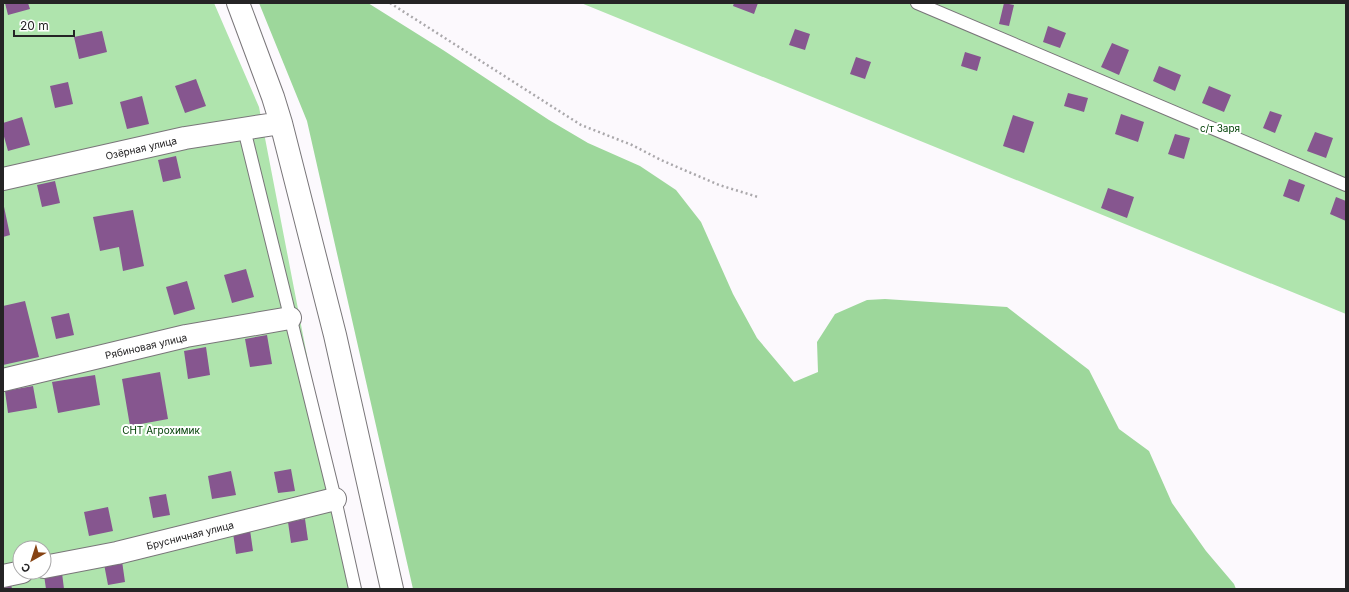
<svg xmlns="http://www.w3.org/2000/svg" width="1349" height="592" font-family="Inter,sans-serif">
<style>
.green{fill:#afe4ad;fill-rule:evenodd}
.forest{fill:#9dd79b}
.building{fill:#86568f}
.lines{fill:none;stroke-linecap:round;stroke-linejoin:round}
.service-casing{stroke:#797679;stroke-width:14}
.minor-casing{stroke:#797679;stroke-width:24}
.path{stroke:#aaa8ab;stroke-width:2.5;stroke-dasharray:2 3;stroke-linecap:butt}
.service{stroke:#fff;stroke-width:12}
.minor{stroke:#fff;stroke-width:22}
.labels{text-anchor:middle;stroke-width:4;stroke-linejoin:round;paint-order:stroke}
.park-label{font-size:10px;fill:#004005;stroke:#fff}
.street-label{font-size:10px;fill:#252425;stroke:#fff}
</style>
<rect width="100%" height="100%" fill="#fcf9fd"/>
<path class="green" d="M 3,3 L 214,3 L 259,107 L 352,589 L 3,589 ZM 20,548 L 44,548 L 44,572 L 20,572 Z
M 581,3 L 1346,3 L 1346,314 Z"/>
<path class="forest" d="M 259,3 L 368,3 L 443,50 L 549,120 L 588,143 L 640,166 L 676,190 L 701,222 L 733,294 L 757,338 L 794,382 L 818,372 L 817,342 L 835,314 L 867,300 L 885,299 L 1007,307 L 1089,370 L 1119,429 L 1149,451 L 1172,503 L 1206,551 L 1234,584 L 1236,589 L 413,589 L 307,121 Z"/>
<path class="building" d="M 5,3 L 28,3 L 30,9 L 8,15 Z
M 734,3 L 758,3 L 754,14 L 733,6 Z
M 1004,3 L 1014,5 L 1009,26 L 999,24 Z
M 1048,26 L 1066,33 L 1060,48 L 1043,42 Z
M 795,29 L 810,34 L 805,50 L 789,45 Z
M 102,31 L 107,52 L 79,59 L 74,37 Z
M 1112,43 L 1129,50 L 1119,75 L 1101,67 Z
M 965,52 L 981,57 L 977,71 L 961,66 Z
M 856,57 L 871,62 L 865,79 L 850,74 Z
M 1159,66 L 1181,75 L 1175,91 L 1153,81 Z
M 196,79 L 206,106 L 185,113 L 175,86 Z
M 68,82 L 73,104 L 55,108 L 50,86 Z
M 1209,86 L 1231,95 L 1224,112 L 1202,103 Z
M 1068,93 L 1088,98 L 1084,112 L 1064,106 Z
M 142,96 L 149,124 L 127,129 L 120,102 Z
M 1270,111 L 1282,115 L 1275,133 L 1263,128 Z
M 1121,114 L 1144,122 L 1138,142 L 1115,134 Z
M 1013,115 L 1034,122 L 1024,153 L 1003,146 Z
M 22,117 L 30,145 L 8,151 L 3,133 L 3,123 Z
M 1315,132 L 1333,138 L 1326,158 L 1307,151 Z
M 1175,134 L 1190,138 L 1184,159 L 1168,154 Z
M 176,156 L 181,178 L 163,182 L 158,160 Z
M 1289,179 L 1305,185 L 1299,202 L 1283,196 Z
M 55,181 L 60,203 L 42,207 L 37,185 Z
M 1108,188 L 1134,197 L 1127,218 L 1101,208 Z
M 1336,197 L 1346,201 L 1346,221 L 1330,214 Z
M 3,202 L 10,235 L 3,237 Z
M 133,210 L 144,266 L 123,271 L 119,247 L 100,251 L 93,217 Z
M 246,269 L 254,297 L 232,303 L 224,275 Z
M 187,281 L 195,309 L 174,315 L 166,287 Z
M 25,301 L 39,357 L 3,365 L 3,306 Z
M 69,313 L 74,335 L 56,339 L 51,317 Z
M 267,335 L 272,364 L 250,367 L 245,339 Z
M 206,347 L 210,375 L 188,379 L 184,351 Z
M 160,372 L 168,419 L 130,426 L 122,379 Z
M 95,375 L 100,405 L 58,413 L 52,382 Z
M 33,386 L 37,408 L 8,413 L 5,391 Z
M 291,469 L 295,491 L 278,493 L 274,472 Z
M 231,471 L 236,495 L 212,499 L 208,476 Z
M 166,494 L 170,515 L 153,518 L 149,497 Z
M 108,507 L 113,531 L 89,536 L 84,512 Z
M 305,519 L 308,540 L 291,543 L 288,522 Z
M 250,530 L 253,551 L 236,554 L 233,533 Z
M 122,561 L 125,582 L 108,585 L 104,564 Z
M 62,573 L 64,589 L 46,589 L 44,575 Z
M 11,584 L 12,589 L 3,589 L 3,586 Z"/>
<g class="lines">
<g class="service-casing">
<path id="service" d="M 917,3 L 1346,185
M 244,129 L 335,499 L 355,589"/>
</g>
<g class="minor-casing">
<path id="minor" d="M 238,3 L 273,97 L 281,123 L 335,335 L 392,589
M 3,179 L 185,138 L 281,123
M 3,380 L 186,336 L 290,318
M 44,567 L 117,553 L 335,499
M 3,576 L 22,572"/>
</g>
<path class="path" d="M 390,3 L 581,125 L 632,145 L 661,160 L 719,185 L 758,197"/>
<use href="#service" class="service"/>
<use href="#minor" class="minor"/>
</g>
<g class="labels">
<g class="park-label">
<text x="1220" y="132">с/т Заря</text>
<text x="161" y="434">СНТ Агрохимик</text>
</g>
<g class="street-label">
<text transform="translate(141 148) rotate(-13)" y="4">Озёрная улица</text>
<text transform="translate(146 346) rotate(-13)" y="4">Рябиновая улица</text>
<text transform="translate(190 535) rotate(-14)" y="4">Брусничная улица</text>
</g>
</g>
<rect width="1349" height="592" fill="none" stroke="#252425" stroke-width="8"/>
<g transform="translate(32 560) rotate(219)"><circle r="19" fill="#ffffff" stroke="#a8a7a8"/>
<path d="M0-3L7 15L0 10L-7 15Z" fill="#864313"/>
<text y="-6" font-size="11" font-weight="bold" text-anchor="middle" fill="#252425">С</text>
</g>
<path d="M14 30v6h60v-6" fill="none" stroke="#252425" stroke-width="2"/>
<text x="20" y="30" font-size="12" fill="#252425" stroke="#ffffff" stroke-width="3" paint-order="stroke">20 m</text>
</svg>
